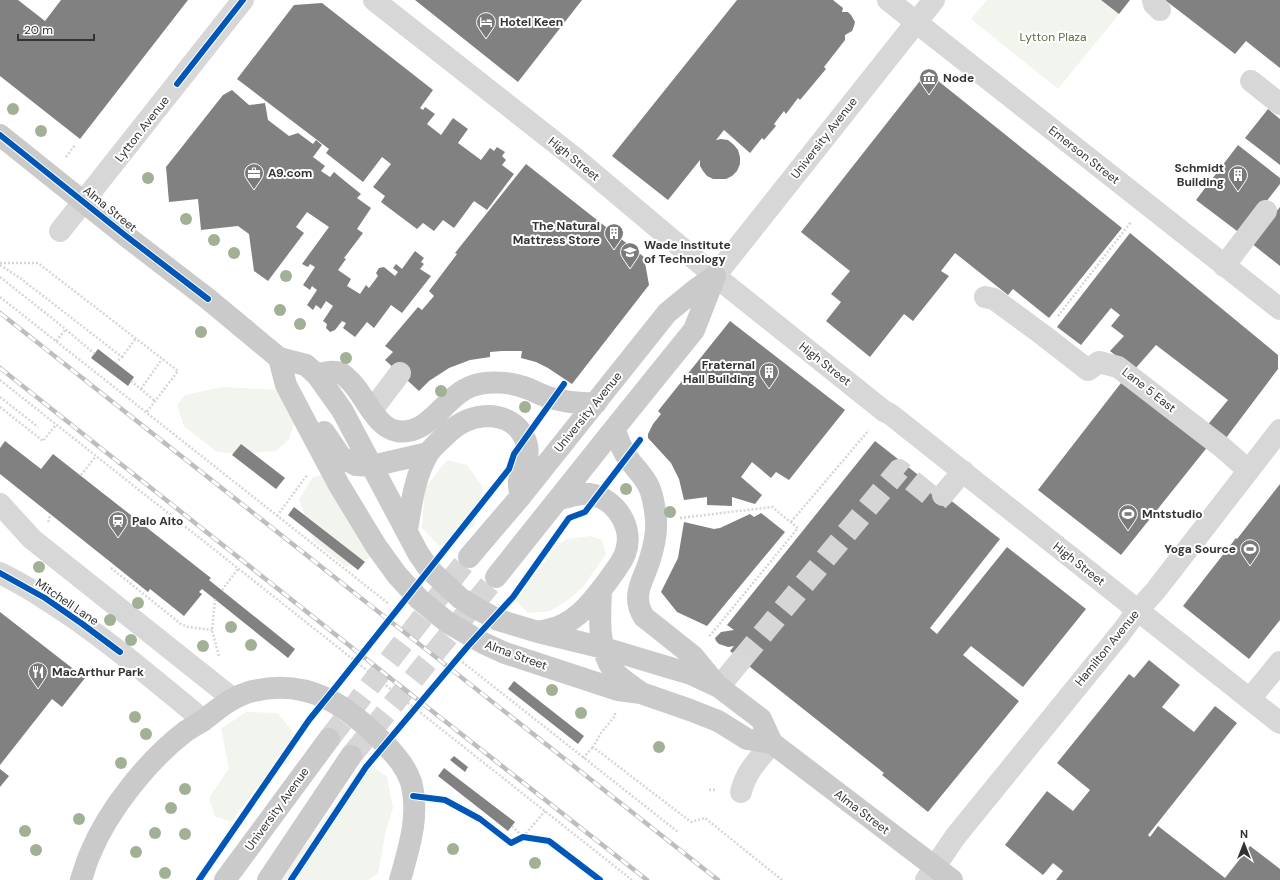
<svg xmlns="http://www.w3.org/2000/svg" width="1280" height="880" font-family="'DM Sans',sans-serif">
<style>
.green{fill:#f1f5ed}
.building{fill:#818181}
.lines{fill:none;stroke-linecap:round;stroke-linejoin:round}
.minor-tunnel{stroke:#d6d6d6;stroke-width:22;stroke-dasharray:22 11;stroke-linecap:butt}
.major-tunnel{stroke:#d6d6d6;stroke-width:22;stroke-dasharray:22 11;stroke-linecap:butt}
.path{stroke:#d6d6d6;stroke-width:2.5;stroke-dasharray:2 2;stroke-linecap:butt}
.minor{stroke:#d7d7d7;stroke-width:22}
.major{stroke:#cacaca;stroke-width:22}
.rail-casing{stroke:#bebebe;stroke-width:4.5}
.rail{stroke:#fff;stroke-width:3;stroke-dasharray:9;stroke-linecap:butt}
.cycleway-casing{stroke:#fff;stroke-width:8}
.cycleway{stroke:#0057b8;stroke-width:6}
.tree{fill:#a2b095}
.labels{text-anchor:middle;stroke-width:4;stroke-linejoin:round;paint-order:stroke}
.poi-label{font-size:12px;font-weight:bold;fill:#333;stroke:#fff;text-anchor:start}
.park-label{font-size:12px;fill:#56703f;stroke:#fff}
.street-label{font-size:12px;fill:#333;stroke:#fff}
</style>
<rect width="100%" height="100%" fill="#fff"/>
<path class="green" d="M 987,0 L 1101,0 L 1119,14 L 1058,89 L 971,19 Z
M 223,387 L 276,390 L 296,418 L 289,439 L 276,451 L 239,454 L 217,452 L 184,426 L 177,405 L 185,395 Z
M 447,460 L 467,465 L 483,487 L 474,526 L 439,546 L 422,528 L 425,488 Z
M 327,474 L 375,532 L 370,558 L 346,567 L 314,541 L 299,499 L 313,477 Z
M 591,536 L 602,540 L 606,554 L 583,587 L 568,600 L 550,611 L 528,613 L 516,601 L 556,546 L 567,539 Z
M 246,712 L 278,713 L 293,732 L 289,762 L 259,785 L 231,822 L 215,816 L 209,798 L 229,768 L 221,729 Z
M 368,763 L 387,777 L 393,808 L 386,830 L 378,873 L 368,880 L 280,880 L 289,863 L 312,838 L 361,767 Z"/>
<path class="building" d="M 0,0 L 18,0 L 45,21 L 61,0 L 188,0 L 80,139 L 0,76 Z
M 415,0 L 582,0 L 518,82 Z
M 737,0 L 833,0 L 843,8 L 842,12 L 848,12 L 851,15 L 855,22 L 854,26 L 852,31 L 845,35 L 845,40 L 824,67 L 826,69 L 800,100 L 798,98 L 786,114 L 784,111 L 774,124 L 776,126 L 764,140 L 762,138 L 750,153 L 724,130 L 716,140 L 721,139 L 728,140 L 734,145 L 738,150 L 740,157 L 740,164 L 737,171 L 732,176 L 726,179 L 713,179 L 707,176 L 703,171 L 700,166 L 700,160 L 668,200 L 612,156 Z
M 1101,0 L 1130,0 L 1119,14 Z
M 1165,0 L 1280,0 L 1280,68 L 1246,41 L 1235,54 Z
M 322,3 L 433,90 L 420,108 L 423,110 L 425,107 L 435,114 L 427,124 L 441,135 L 453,118 L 468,129 L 458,143 L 481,160 L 490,148 L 494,151 L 497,147 L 505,152 L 502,156 L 506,160 L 502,165 L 514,174 L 487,210 L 474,201 L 454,228 L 443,220 L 434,231 L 423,223 L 417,229 L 381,202 L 385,196 L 373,187 L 391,164 L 382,157 L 363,182 L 326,153 L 329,149 L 237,79 L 294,5 Z
M 927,72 L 1122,228 L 1049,318 L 1013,289 L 1008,295 L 955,253 L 941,271 L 949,276 L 913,321 L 904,314 L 870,357 L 826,321 L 841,302 L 831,294 L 850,271 L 801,232 Z
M 232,90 L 249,105 L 265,103 L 268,120 L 289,136 L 298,133 L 313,144 L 316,140 L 322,145 L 313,157 L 325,166 L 321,171 L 330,177 L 334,172 L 346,182 L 361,194 L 357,198 L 371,208 L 357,229 L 363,233 L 344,258 L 346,259 L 338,270 L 351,279 L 347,286 L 360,294 L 366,285 L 369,288 L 378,276 L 376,273 L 379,268 L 384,267 L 395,276 L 398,272 L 393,268 L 396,264 L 402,269 L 415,251 L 424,258 L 421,262 L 424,264 L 420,269 L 431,276 L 402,313 L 391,305 L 374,328 L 367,322 L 355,337 L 343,328 L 346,323 L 342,321 L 335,330 L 330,332 L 326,328 L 327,324 L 323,321 L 333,306 L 326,301 L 321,309 L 316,305 L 313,310 L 307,305 L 317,290 L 312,286 L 310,290 L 303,285 L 315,267 L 310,264 L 308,267 L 302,264 L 329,227 L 307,212 L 296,227 L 304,233 L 268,281 L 254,271 L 249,234 L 238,226 L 201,230 L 198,199 L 169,202 L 166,167 L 223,95 Z
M 1268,109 L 1280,119 L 1280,165 L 1245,138 Z
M 1238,145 L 1280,178 L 1280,184 L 1241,234 L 1196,200 Z
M 526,164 L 644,257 L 649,285 L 572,384 L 548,368 L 536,362 L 521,358 L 522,351 L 502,351 L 490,352 L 490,357 L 470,360 L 449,368 L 429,381 L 419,391 L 385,360 L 393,352 L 385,346 L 418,307 L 422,310 L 434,296 L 429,291 L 457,254 L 455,253 Z
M 1280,207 L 1280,266 L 1251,243 Z
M 1130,233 L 1278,355 L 1278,369 L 1223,442 L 1205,428 L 1228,400 L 1156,345 L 1134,370 L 1110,351 L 1124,336 L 1111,326 L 1120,315 L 1111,308 L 1081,345 L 1057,327 Z
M 730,321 L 845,410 L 789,480 L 776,472 L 771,478 L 752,462 L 741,477 L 762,495 L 755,504 L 732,497 L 732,506 L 707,505 L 707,497 L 684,500 L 679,479 L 671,463 L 648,438 L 648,434 L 653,424 L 661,414 L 658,411 Z
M 98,349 L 134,377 L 128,386 L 91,358 Z
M 1121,383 L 1209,445 L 1121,555 L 1038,490 Z
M 5,441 L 41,469 L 53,454 L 211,578 L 209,580 L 295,649 L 288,658 L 202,589 L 199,592 L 202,594 L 184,616 L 150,589 L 148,592 L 0,474 L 0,448 Z
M 875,441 L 1000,539 L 930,628 L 937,634 L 1007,547 L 1086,609 L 1023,687 L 971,646 L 963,655 L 1019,701 L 928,812 L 882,775 L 884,773 L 730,651 L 734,646 L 728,647 L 719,644 L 716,641 L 715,638 L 721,632 L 734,630 L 727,625 Z
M 241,444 L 285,478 L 276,489 L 232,455 Z
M 1280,484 L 1280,620 L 1249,659 L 1183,606 L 1236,538 L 1237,539 Z
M 294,507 L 365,562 L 358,570 L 288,515 Z
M 761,513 L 785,532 L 707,626 L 677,612 L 661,592 L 678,558 L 684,522 L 714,529 L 720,528 L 750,514 L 754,517 Z
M 0,612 L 85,678 L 62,707 L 52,699 L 0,765 Z
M 1149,660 L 1180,685 L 1162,707 L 1194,732 L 1215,706 L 1237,723 L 1148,835 L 1150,837 L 1158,826 L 1225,878 L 1250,846 L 1280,869 L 1280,880 L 1056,880 L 1063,871 L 1053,863 L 1043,875 L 1005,845 L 1047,791 L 1073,811 L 1090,790 L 1057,763 L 1129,674 L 1134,678 Z
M 514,681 L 584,736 L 578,744 L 508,689 Z
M 454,756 L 468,767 L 465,772 L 450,760 Z
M 444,768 L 515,822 L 508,831 L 438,776 Z
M 0,769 L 9,776 L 0,787 Z"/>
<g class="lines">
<path class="minor-tunnel" d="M 741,660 L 899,470 L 937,501 L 943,495"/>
<path class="major-tunnel" d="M 329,739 L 469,557
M 351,756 L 496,577"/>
<path class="path" d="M 66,157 L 75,145
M 0,263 L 38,263 L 178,371 L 146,413
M 0,265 L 20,278 L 122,357 L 116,363
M 0,277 L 58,323 L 95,354
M 0,297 L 389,604
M 1058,316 L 1131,222
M 56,341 L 66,329
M 122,357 L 136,338
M 0,380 L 632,880
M 131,381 L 155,401
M 141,389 L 162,359
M 0,397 L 38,427
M 0,407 L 43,441 L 56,425
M 81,475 L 96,456
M 277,516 L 307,475
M 680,518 L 772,507 L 798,528 L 708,638
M 48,522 L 49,520 L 50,514
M 791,522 L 869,430
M 111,568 L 181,624 L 188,627 L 212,630
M 222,590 L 238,569
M 215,599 L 212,630 L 219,656
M 456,657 L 678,832
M 376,691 L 383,682
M 615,713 L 615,716 L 601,733 L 593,747 L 691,822 L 705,818 L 782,880
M 583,758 L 593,747
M 709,790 L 717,790
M 512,826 L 523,837 L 545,811"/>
<path class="minor" d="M 374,0 L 576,159 L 715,276 L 884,411 L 890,414 L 1280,723
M 888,0 C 1019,103 1149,207 1280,309
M 1153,0 L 1154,4 L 1160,10
M 1251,81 L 1280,104
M 60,231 L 243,0
M 1224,266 L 1266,211
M 715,276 L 934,0
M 985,297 L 994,299 L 1043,335 L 1088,370 L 1099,362 L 1118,367 L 1223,448 L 1248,470
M 372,410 L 400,373
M 943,495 L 963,471
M 0,504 L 32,539 L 232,698
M 0,573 C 15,581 31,589 45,599 C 101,634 152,678 203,720
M 719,687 L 741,660
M 1250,699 L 1280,662
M 741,792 C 746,771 759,759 772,743
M 926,880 L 955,837 L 1120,634 L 1138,610 L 1156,590 L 1280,430"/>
<path class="major" d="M 0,135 L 126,236 L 208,299 L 279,358 L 306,365 L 317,375 L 342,410 L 418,553 L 429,569 L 444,583 L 460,598 L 474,607 L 498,620 L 538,632 L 604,648 L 664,666 L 691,674 L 719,687 L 761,719 L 772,743 L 952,880
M 279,358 L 286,385 L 307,425 L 339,485 L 376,546 L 397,575 L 419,599 L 447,622 L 483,643 L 505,653 L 618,690 L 641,693 L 690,710 L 718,721 L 747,739 L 772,743
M 317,375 C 324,373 333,370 341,373 C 343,374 346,377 348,379 C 364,392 375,428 397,431 C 430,436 444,396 472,386 C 489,380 512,382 529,389 C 536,392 543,396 551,398 C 566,402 581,404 596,403
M 614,429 C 618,438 621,448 627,457 C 634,467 644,476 649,487 C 653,496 655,509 656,520 C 657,533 654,546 650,559 C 644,580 630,595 644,617 L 693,656 L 715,683
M 324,432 L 341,457 L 356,465 L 372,466 L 428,453
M 407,530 C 411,505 415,475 428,454 C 432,447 441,440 447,434 C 459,422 472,416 490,416 C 505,417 518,424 524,437 C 533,455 523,465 519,481 C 518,486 520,491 521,496
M 469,557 L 521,496 L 667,313 L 695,290 L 715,276
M 496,577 L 614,429 L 694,330 L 715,276
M 601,590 C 600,616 597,647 613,670 C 620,679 631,685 640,692
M 538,632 C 545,631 552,629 558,627 C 580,618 593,600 607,582 C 613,573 621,564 625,554 C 635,528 616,498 589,494 C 580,493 569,497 559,499
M 81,880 C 84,871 86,863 90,854 C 108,810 148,760 186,731 C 192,727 198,724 204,720 C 219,708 233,696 253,691 C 310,678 348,706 386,745 C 396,756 406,767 411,782 C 420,815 409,848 400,880
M 225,880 L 329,739
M 268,880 L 351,756"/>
<g class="rail-casing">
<path id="rail" d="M 0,313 L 718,880
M 0,368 L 399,685 L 647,880"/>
</g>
<use href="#rail" class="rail"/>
<g class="cycleway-casing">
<path id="cycleway" d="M 177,84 L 243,0
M 0,135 L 126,236 L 208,299
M 0,573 L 45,598 L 81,623 L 120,652
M 413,796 L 445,800 L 480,819 L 511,843 L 523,837 L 549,841 L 600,880
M 199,880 L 309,720 L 335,688 L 509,469 L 514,454 L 564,384
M 291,880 L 366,767 L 468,646 L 513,597 L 569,518 L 585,512 L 640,440"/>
</g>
<use href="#cycleway" class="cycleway"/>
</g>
<g class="tree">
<circle cx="13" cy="109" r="6"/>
<circle cx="41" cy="131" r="6"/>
<circle cx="148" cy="178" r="6"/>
<circle cx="186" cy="219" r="6"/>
<circle cx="214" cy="240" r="6"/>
<circle cx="234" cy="253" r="6"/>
<circle cx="286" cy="276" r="6"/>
<circle cx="280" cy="310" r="6"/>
<circle cx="300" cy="324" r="6"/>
<circle cx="201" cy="332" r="6"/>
<circle cx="346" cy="358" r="6"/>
<circle cx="441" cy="391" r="6"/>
<circle cx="525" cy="407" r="6"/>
<circle cx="626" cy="489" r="6"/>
<circle cx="670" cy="512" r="6"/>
<circle cx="39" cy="567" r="6"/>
<circle cx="138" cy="603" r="6"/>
<circle cx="110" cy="620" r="6"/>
<circle cx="231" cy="627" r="6"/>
<circle cx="131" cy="640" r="6"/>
<circle cx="251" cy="645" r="6"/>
<circle cx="203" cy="646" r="6"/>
<circle cx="552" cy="690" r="6"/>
<circle cx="581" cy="713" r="6"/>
<circle cx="135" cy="717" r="6"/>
<circle cx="146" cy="734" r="6"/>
<circle cx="659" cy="747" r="6"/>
<circle cx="121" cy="763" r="6"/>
<circle cx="185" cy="789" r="6"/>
<circle cx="171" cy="808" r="6"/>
<circle cx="79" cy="819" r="6"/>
<circle cx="25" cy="831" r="6"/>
<circle cx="155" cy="833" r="6"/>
<circle cx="185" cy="834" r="6"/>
<circle cx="453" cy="849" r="6"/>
<circle cx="36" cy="850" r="6"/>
<circle cx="136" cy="852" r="6"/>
<circle cx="535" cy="863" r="6"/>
<circle cx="165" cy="873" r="6"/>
</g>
<defs>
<g id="hotel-pin" transform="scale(1)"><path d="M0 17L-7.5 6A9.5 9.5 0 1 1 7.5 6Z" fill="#7a7a7a" stroke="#fff"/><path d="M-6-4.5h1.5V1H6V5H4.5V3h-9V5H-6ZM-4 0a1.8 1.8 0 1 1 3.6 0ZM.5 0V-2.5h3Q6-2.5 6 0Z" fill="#fff"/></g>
<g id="museum-pin" transform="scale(1)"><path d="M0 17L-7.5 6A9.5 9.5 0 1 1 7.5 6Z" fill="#7a7a7a" stroke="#fff"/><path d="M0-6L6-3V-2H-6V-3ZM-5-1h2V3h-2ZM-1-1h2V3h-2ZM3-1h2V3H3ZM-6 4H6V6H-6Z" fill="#fff"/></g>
<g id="office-pin" transform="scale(1)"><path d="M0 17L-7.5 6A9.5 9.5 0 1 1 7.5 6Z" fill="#7a7a7a" stroke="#fff"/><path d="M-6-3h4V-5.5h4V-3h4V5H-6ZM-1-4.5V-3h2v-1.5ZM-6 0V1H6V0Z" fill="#fff"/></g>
<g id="building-pin" transform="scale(1)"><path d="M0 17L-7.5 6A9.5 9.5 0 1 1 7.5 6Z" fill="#7a7a7a" stroke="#fff"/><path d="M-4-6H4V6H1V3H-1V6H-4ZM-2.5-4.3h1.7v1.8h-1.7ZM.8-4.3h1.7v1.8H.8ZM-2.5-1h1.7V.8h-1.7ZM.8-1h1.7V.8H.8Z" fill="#fff"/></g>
<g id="university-pin" transform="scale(1)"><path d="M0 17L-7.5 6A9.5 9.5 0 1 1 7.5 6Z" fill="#7a7a7a" stroke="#fff"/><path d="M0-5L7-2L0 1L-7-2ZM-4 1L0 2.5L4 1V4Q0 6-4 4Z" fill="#fff"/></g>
<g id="stadium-pin" transform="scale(1)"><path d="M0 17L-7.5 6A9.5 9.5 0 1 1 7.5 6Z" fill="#7a7a7a" stroke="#fff"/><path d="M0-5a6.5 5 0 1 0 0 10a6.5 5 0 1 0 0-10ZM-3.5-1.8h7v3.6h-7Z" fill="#fff"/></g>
<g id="station-pin" transform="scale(1)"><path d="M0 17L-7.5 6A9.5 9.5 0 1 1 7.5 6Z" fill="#7a7a7a" stroke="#fff"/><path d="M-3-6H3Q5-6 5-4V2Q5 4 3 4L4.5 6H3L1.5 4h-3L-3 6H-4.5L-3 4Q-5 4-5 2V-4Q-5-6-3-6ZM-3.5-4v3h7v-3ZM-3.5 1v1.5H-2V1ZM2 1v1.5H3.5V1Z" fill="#fff"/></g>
<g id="restaurant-pin" transform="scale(1)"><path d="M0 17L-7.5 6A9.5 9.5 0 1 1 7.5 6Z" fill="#7a7a7a" stroke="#fff"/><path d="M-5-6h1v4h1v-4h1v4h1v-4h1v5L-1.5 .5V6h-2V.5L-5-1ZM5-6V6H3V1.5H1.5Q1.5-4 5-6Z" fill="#fff"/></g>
</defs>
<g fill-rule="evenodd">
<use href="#hotel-pin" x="486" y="22"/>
<use href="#museum-pin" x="929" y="78"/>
<use href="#office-pin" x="254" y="173"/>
<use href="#building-pin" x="1238" y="175"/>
<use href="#building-pin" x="614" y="233"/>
<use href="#university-pin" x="630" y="252"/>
<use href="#building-pin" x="769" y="372"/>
<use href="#stadium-pin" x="1128" y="514"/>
<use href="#station-pin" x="118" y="521"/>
<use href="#stadium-pin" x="1250" y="549"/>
<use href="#restaurant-pin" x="38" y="672"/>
</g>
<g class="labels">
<g class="poi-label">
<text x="500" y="26">Hotel Keen</text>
<text x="943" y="82">Node</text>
<text x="1224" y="172" text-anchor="end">Schmidt<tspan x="1224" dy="14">Building</tspan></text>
<text x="268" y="177">A9.com</text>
<text x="600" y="230" text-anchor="end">The Natural<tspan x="600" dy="14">Mattress Store</tspan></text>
<text x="644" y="249">Wade Institute<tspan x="644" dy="14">of Technology</tspan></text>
<text x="755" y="369" text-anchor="end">Fraternal<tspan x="755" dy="14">Hall Building</tspan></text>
<text x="1142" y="518">Mntstudio</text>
<text x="132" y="525">Palo Alto</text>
<text x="1236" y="553" text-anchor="end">Yoga Source</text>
<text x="52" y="676">MacArthur Park</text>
</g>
<g class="park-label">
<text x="1053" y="41">Lytton Plaza</text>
</g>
<g class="street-label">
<text transform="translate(142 129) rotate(-52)" y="4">Lytton Avenue</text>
<text transform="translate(824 138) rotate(-52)" y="4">University Avenue</text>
<text transform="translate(1084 155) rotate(38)" y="4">Emerson Street</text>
<text transform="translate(574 159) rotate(39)" y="4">High Street</text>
<text transform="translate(110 209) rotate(39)" y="4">Alma Street</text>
<text transform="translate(825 364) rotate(38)" y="4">High Street</text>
<text transform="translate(1149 390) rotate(38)" y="4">Lane 5 East</text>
<text transform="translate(588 412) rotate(-51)" y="4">University Avenue</text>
<text transform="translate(1079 564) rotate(38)" y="4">High Street</text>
<text transform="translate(67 602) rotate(34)" y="4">Mitchell Lane</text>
<text transform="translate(1107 648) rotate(-51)" y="4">Hamilton Avenue</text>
<text transform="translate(516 655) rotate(20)" y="4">Alma Street</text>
<text transform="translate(277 809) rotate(-54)" y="4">University Avenue</text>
<text transform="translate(862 812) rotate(37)" y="4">Alma Street</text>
</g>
</g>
<g transform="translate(1244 844)" stroke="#ffffff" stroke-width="3" paint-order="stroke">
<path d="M0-3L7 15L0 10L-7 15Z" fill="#333333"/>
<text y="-6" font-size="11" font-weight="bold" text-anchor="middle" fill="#333333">N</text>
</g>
<path d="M18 34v6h76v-6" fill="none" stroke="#333333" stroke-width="2"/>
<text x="24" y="34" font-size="12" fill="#333333" stroke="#ffffff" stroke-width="3" paint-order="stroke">20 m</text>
</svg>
